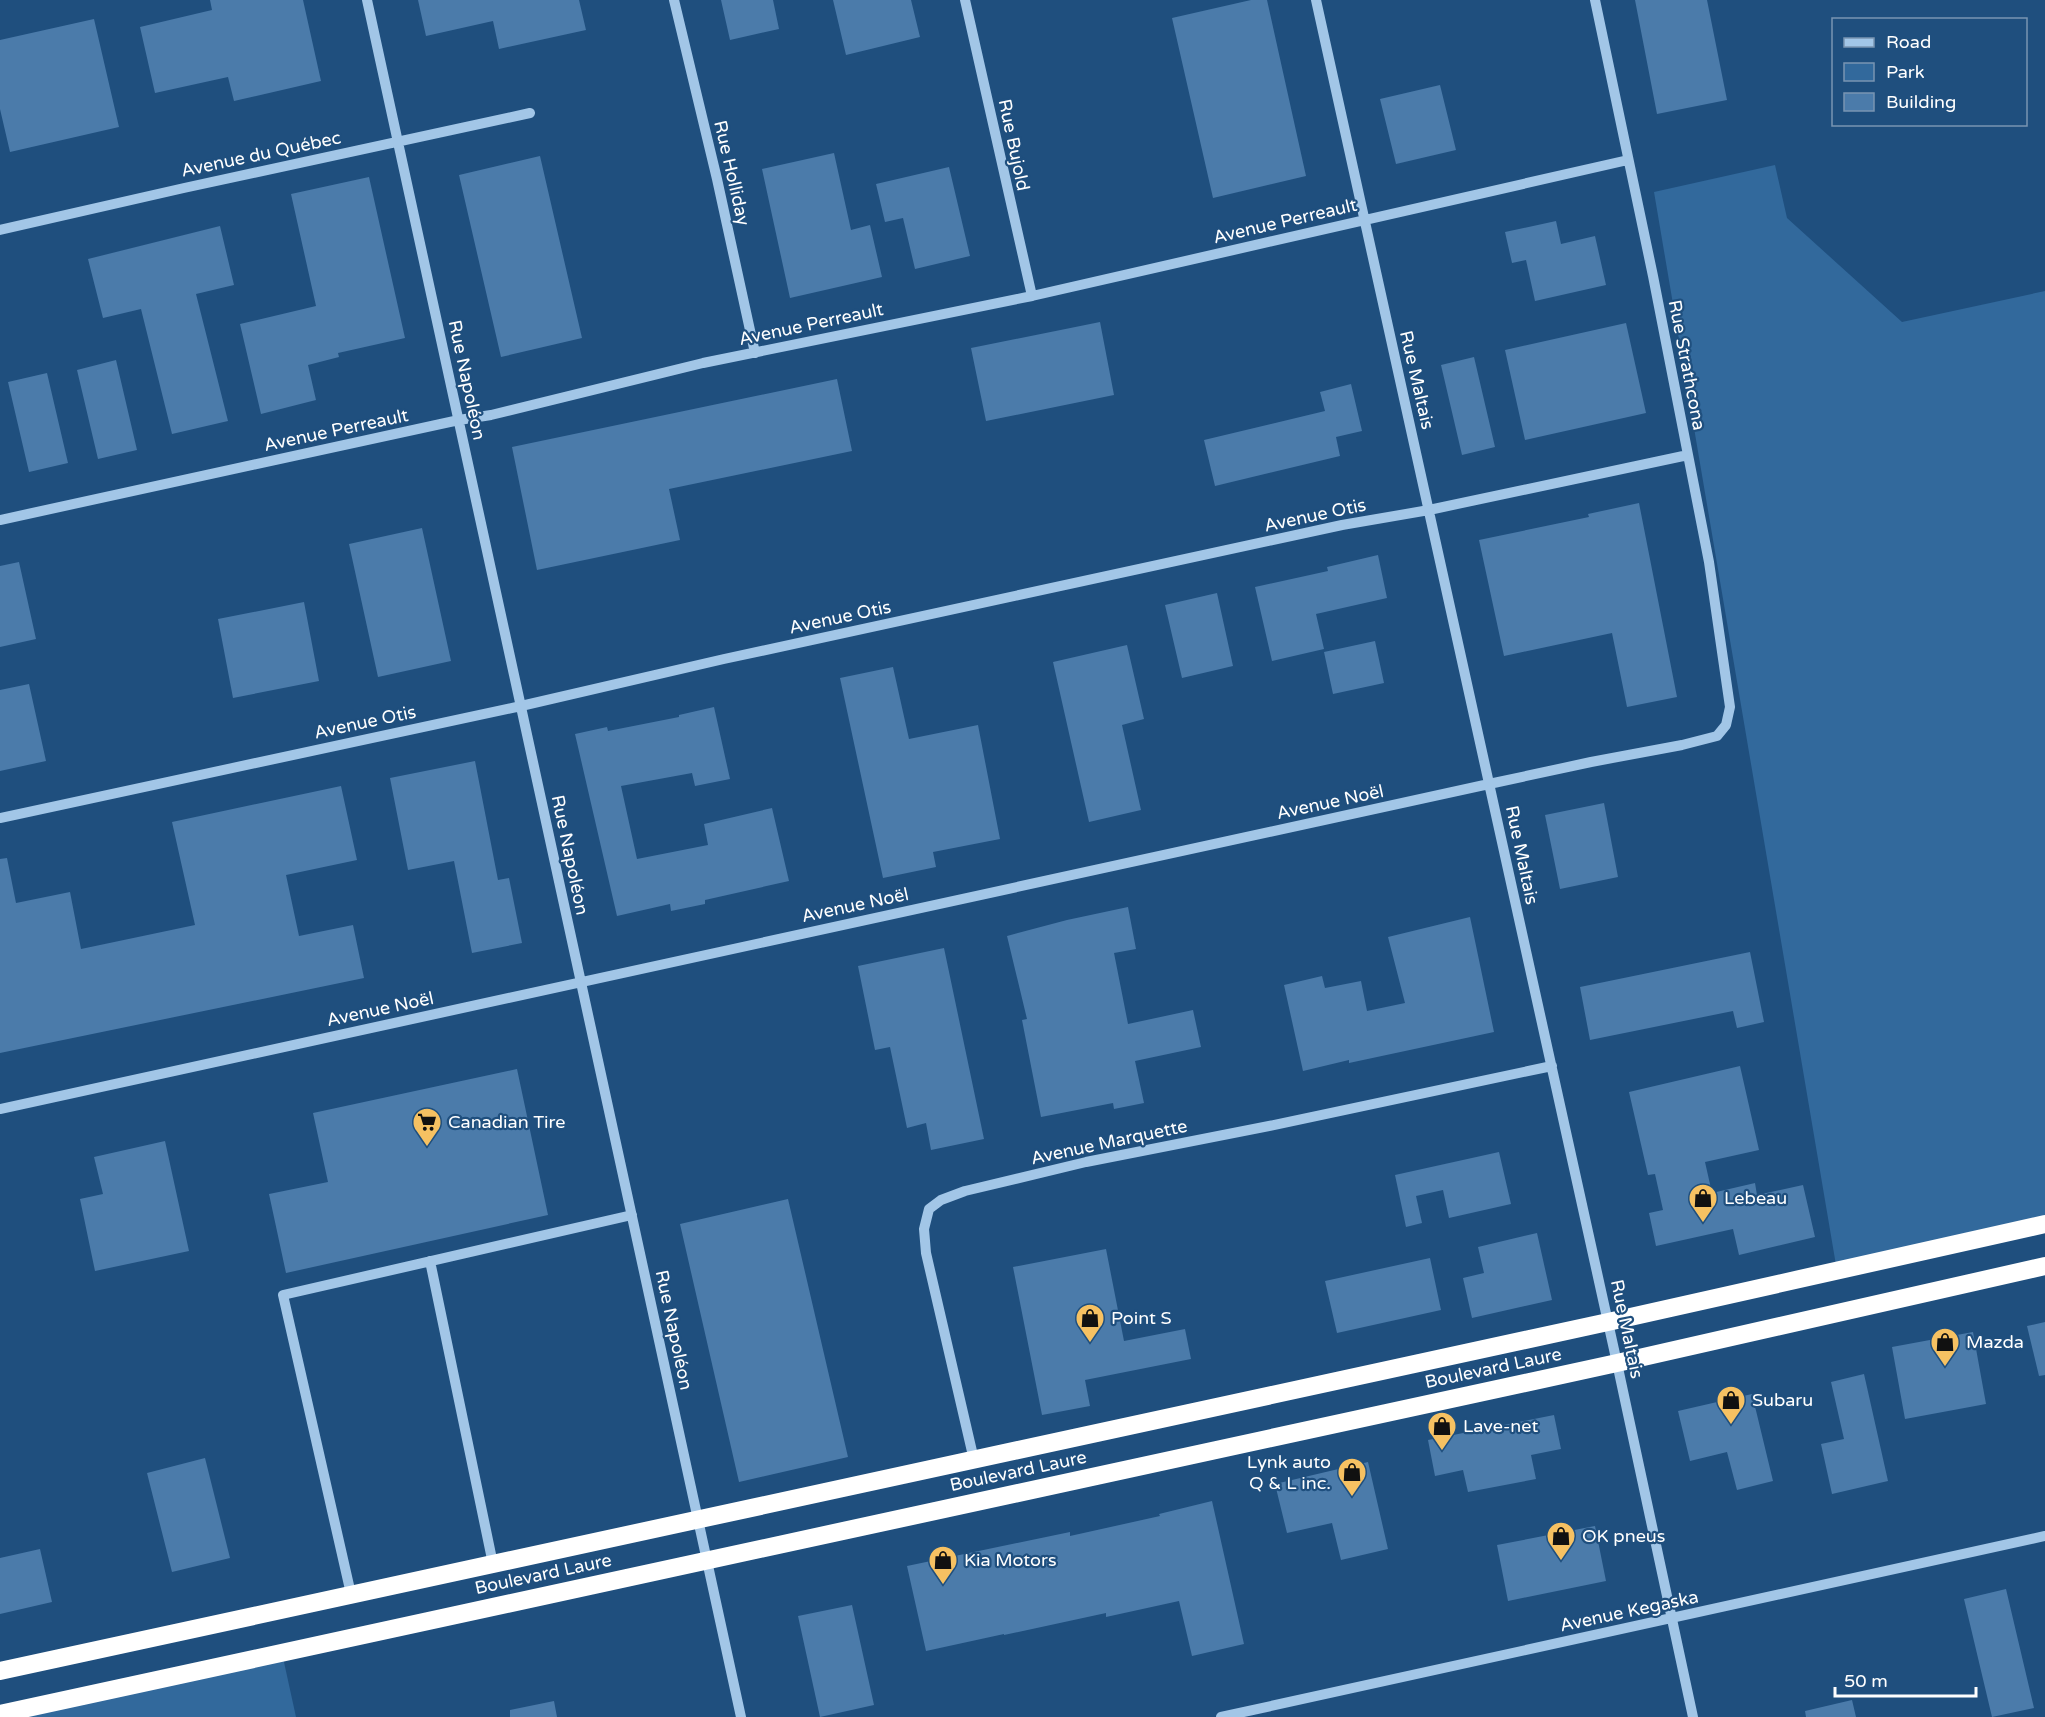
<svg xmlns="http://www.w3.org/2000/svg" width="2045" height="1717" font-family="'Varela Round',sans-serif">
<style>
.green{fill:#32699c}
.building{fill:#4b7baa}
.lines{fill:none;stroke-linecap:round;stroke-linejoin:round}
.minor{stroke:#a2c6e7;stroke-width:10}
.highway{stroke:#fff;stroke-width:18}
.labels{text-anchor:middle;stroke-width:4.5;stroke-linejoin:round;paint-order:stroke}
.street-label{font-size:18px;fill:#fff;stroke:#1f4f7e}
.poi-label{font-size:18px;fill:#fff;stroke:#1f4f7e;text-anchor:start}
</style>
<rect width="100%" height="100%" fill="#1f4f7e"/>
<path class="green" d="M 1775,165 L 1787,218 L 1902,322 L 2045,291 L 2045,1223 L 1837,1271 L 1654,192 Z
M 282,1653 L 296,1717 L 0,1717 Z"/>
<path class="building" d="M 210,0 L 303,0 L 321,81 L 234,101 L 228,77 L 155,93 L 140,27 L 212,10 Z
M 418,0 L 579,0 L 586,30 L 499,49 L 493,21 L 426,36 Z
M 721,0 L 773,0 L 779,29 L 730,40 Z
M 833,0 L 911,0 L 920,37 L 846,55 Z
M 1251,0 L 1267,0 L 1306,176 L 1213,198 L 1172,18 Z
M 1635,0 L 1707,0 L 1727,100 L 1657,114 Z
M 94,19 L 119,127 L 10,152 L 0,109 L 0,40 Z
M 1440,85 L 1456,150 L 1396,164 L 1380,99 Z
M 834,153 L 851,230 L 870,225 L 882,277 L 790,298 L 762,169 Z
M 540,156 L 582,338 L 501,357 L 459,175 Z
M 949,167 L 970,256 L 915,269 L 903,218 L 885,222 L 876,184 Z
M 369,177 L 405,338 L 338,353 L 339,357 L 308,365 L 316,400 L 261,414 L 240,324 L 316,306 L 291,194 Z
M 1556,221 L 1561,244 L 1595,236 L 1606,285 L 1535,301 L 1526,260 L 1512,263 L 1505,232 Z
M 220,226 L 234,285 L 196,294 L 228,421 L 172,434 L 141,309 L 103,318 L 88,259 Z
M 1100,322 L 1114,395 L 986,421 L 971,348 Z
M 1626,323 L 1646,413 L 1525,440 L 1505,350 Z
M 1474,357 L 1495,447 L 1462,455 L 1441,365 Z
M 116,360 L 137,450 L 98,459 L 77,370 Z
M 47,373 L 68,463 L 29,472 L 8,382 Z
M 837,379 L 852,451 L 669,489 L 680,540 L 537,570 L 512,447 Z
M 1351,384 L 1362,431 L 1336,437 L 1340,456 L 1215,486 L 1204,440 L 1325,411 L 1320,392 Z
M 1639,503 L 1677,697 L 1627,707 L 1612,633 L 1504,656 L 1479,540 L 1589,517 L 1588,514 Z
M 422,528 L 451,661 L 378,677 L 349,544 Z
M 1378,555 L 1387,598 L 1316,614 L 1324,649 L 1272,661 L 1255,587 L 1328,571 L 1327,567 Z
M 19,562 L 36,639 L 0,647 L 0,566 Z
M 1217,593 L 1233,666 L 1182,678 L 1165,605 Z
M 304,602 L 319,681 L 233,698 L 218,619 Z
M 1375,641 L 1384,683 L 1333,694 L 1324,652 Z
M 1127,645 L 1144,719 L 1122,725 L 1141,810 L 1089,822 L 1053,662 Z
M 893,667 L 909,739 L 978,725 L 1000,839 L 933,852 L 936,867 L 883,878 L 840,678 Z
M 29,684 L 46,761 L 0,771 L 0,690 Z
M 714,707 L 730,779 L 695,786 L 692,773 L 621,786 L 637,859 L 708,845 L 704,824 L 772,808 L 789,881 L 705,900 L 705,904 L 671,911 L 670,904 L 617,916 L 575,734 L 607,727 L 608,731 L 679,717 L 679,715 Z
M 475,761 L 498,880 L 509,878 L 522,943 L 472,953 L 454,861 L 408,870 L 390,778 Z
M 341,786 L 357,860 L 286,875 L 299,936 L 353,925 L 364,978 L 0,1053 L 0,859 L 7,858 L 16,903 L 70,892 L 81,949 L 195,925 L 172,822 Z
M 1604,803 L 1618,877 L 1560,889 L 1545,815 Z
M 1128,907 L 1136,949 L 1114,953 L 1128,1024 L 1193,1010 L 1201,1047 L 1135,1061 L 1144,1103 L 1114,1109 L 1113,1103 L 1041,1117 L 1022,1020 L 1027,1019 L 1007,936 L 1067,920 Z
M 1470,917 L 1494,1032 L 1349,1063 L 1349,1060 L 1303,1071 L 1284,985 L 1322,976 L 1325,988 L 1361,981 L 1367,1011 L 1405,1003 L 1388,937 Z
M 944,948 L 984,1139 L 931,1150 L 926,1123 L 907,1128 L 890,1047 L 875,1050 L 858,966 Z
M 1750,952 L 1764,1022 L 1737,1028 L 1733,1011 L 1590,1040 L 1580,987 Z
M 1740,1066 L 1759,1150 L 1705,1162 L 1712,1193 L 1755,1183 L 1757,1195 L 1803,1185 L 1815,1237 L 1739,1255 L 1733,1229 L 1656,1246 L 1649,1213 L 1663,1210 L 1655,1174 L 1648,1175 L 1629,1092 Z
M 517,1069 L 548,1215 L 286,1273 L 269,1194 L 328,1182 L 313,1113 Z
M 165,1141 L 189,1251 L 95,1271 L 80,1199 L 103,1194 L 94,1157 Z
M 1499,1152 L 1511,1204 L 1449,1218 L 1443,1190 L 1416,1196 L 1422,1223 L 1406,1227 L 1395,1175 Z
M 788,1199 L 848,1457 L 739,1482 L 680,1224 Z
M 1537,1233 L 1552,1300 L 1472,1318 L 1463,1278 L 1484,1273 L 1478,1247 Z
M 1106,1249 L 1124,1341 L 1185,1329 L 1191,1359 L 1085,1380 L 1090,1406 L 1042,1415 L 1013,1267 Z
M 1430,1258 L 1441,1310 L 1337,1333 L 1325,1281 Z
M 2045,1322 L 2045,1375 L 2039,1376 L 2027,1326 Z
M 1973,1332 L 1986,1404 L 1905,1419 L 1892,1347 Z
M 1864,1374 L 1888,1481 L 1832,1494 L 1821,1444 L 1844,1439 L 1831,1382 Z
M 1752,1394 L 1773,1481 L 1737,1490 L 1727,1452 L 1690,1461 L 1678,1411 Z
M 1554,1415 L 1561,1449 L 1531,1455 L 1536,1479 L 1468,1492 L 1463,1470 L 1435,1476 L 1428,1440 Z
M 205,1458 L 230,1558 L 172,1572 L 147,1473 Z
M 1368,1462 L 1388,1549 L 1341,1560 L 1332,1523 L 1287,1533 L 1275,1484 Z
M 1212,1501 L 1244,1644 L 1192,1656 L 1179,1601 L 1106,1617 L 1106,1613 L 1004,1635 L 1004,1634 L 926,1651 L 907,1566 L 1070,1532 L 1070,1536 L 1160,1516 L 1159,1514 Z
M 1595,1526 L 1606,1581 L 1508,1601 L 1497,1545 Z
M 40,1549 L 52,1602 L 0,1614 L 0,1558 Z
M 2006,1589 L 2034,1708 L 1992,1717 L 1964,1599 Z
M 852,1605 L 874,1705 L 820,1717 L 798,1616 Z
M 1852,1700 L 1856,1717 L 1806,1717 L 1805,1711 Z
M 554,1701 L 557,1717 L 510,1717 L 510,1710 Z"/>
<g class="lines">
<path class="minor" d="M 367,0 L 741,1717
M 674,0 L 717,179 L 755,353
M 965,0 L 1032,296
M 1316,0 L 1617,1363 L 1693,1717
M 0,230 L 184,188 L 530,113
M 0,520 L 459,420 L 491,415 L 703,363 L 1032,296 L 1628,160
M 0,818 L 521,706 L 724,659 L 1342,525 L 1429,510 L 1688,455
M 0,1109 L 1489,784 L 1591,762 L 1682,745 L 1717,736 L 1726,725 L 1730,707 L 1709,562 L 1653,276 L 1595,0
M 430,1261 L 493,1564
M 974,1460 L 926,1253 L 924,1229 L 929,1209 L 941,1200 L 965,1191 L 1086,1162 L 1269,1126 L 1552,1066
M 351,1594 L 283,1295 L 632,1215
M 1221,1717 L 2045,1536"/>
<path class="highway" d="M 0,1671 L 1608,1322 L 2045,1224
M 0,1714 L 1617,1363 L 2045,1266"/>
</g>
<defs>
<g id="supermarket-pin" transform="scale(1.5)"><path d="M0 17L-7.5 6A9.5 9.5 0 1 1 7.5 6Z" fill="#f6c162" stroke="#1f4f7e"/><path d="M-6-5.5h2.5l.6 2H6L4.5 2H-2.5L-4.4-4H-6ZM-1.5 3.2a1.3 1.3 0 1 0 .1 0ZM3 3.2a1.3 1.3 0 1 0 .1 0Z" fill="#111"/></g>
<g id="shop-pin" transform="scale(1.5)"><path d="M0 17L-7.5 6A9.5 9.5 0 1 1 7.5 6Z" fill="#f6c162" stroke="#1f4f7e"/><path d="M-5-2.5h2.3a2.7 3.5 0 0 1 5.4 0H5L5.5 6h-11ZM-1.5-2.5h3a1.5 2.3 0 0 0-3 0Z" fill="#111"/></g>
</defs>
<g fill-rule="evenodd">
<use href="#supermarket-pin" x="427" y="1122"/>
<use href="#shop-pin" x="1703" y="1198"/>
<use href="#shop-pin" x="1090" y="1318"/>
<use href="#shop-pin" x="1945" y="1342"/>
<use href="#shop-pin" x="1731" y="1400"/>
<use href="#shop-pin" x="1442" y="1426"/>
<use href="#shop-pin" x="1352" y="1472"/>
<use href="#shop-pin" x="1561" y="1536"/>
<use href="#shop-pin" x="943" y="1560"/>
</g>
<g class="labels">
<g class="street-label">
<text transform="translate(1014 145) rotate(78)" y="6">Rue Bujold</text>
<text transform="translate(261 154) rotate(-12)" y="6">Avenue du Québec</text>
<text transform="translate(732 173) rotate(77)" y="6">Rue Holliday</text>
<text transform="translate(1285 221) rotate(-13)" y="6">Avenue Perreault</text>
<text transform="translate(811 324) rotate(-12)" y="6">Avenue Perreault</text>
<text transform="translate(1687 365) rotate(79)" y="6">Rue Strathcona</text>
<text transform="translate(467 380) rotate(78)" y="6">Rue Napoléon</text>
<text transform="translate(1417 380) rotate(77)" y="6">Rue Maltais</text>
<text transform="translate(336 430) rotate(-12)" y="6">Avenue Perreault</text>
<text transform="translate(1315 515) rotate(-12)" y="6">Avenue Otis</text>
<text transform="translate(840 617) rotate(-12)" y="6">Avenue Otis</text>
<text transform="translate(365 722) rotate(-12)" y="6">Avenue Otis</text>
<text transform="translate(1330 802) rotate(-12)" y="6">Avenue Noël</text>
<text transform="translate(570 855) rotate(78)" y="6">Rue Napoléon</text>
<text transform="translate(1522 855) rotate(78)" y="6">Rue Maltais</text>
<text transform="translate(855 905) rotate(-12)" y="6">Avenue Noël</text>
<text transform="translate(380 1009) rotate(-12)" y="6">Avenue Noël</text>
<text transform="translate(1109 1142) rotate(-12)" y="6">Avenue Marquette</text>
<text transform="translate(1627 1329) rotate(78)" y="6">Rue Maltais</text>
<text transform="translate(674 1330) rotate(78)" y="6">Rue Napoléon</text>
<text transform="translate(1493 1368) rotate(-12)" y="6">Boulevard Laure</text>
<text transform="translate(1018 1471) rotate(-12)" y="6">Boulevard Laure</text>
<text transform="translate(543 1574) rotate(-12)" y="6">Boulevard Laure</text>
<text transform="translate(1629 1611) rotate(-12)" y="6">Avenue Kegaska</text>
</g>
<g class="poi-label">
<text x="448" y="1128">Canadian Tire</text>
<text x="1724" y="1204">Lebeau</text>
<text x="1111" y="1324">Point S</text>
<text x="1966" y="1348">Mazda</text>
<text x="1752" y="1406">Subaru</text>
<text x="1463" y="1432">Lave-net</text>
<text x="1331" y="1468" text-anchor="end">Lynk auto<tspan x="1331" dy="21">Q &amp; L inc.</tspan></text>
<text x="1582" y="1542">OK pneus</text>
<text x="964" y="1566">Kia Motors</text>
</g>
</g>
<rect x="1832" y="18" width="195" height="108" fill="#1f4f7e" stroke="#7995b2" stroke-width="1.5"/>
<rect x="1844" y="38" width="30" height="9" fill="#a2c6e7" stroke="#7995b2" stroke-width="1.5"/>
<text x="1886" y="48" font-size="18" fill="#ffffff">Road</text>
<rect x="1844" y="63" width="30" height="18" fill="#32699c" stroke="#7995b2" stroke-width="1.5"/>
<text x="1886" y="78" font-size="18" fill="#ffffff">Park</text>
<rect x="1844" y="93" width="30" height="18" fill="#4b7baa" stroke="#7995b2" stroke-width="1.5"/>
<text x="1886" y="108" font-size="18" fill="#ffffff">Building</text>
<path d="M1835 1687v9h141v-9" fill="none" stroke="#ffffff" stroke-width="3"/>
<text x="1844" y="1687" font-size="18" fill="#ffffff" stroke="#1f4f7e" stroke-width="4.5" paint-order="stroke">50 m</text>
</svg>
